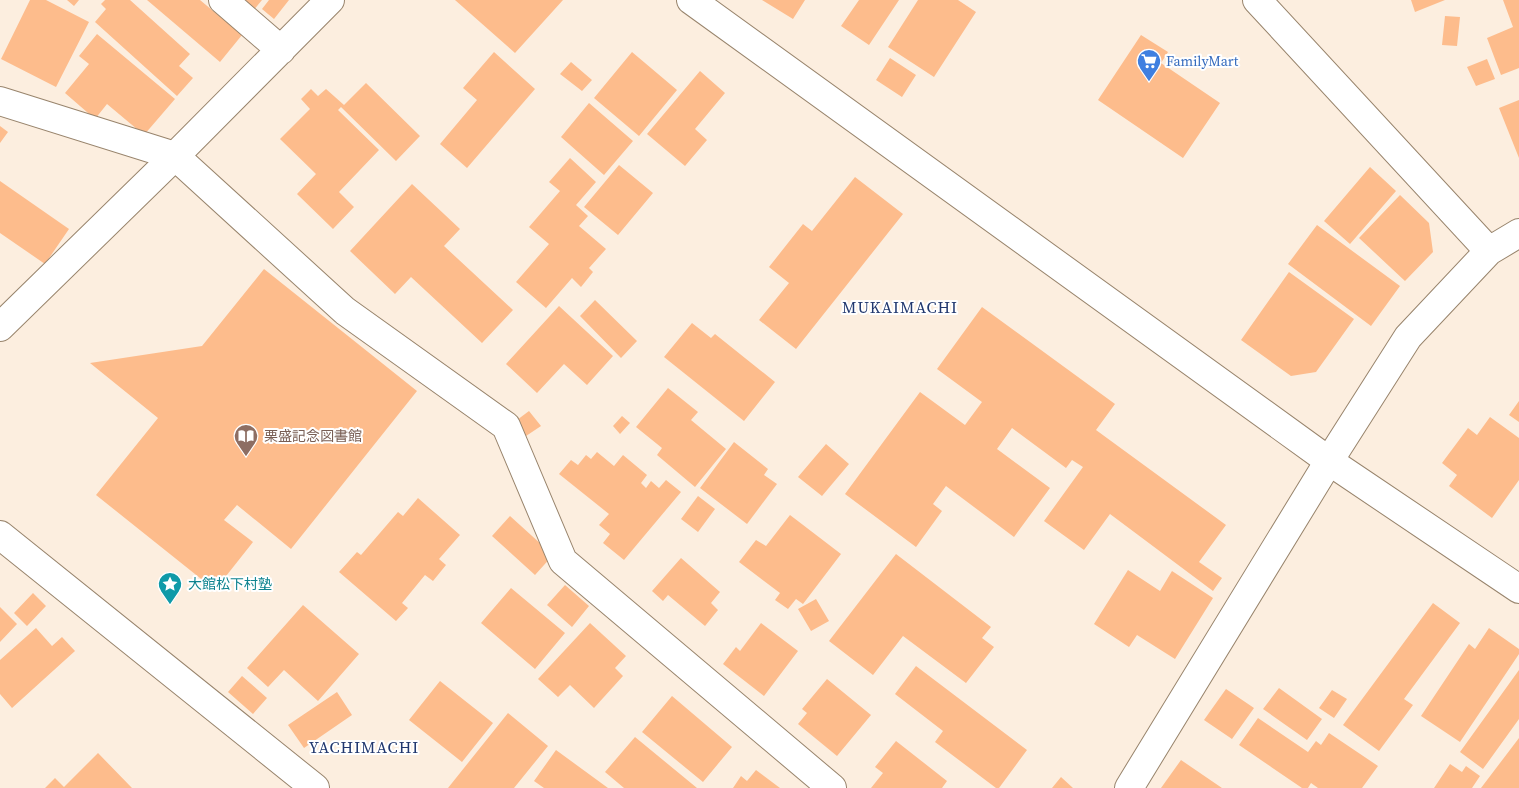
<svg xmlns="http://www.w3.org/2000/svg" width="1519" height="788" font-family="'Source Serif 4','Noto Sans JP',serif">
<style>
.building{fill:#fdbc8c}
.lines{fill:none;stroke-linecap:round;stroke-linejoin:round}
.minor-casing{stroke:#98846c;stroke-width:30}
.tertiary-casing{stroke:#98846c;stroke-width:30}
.minor{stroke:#fff;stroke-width:28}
.tertiary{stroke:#fff;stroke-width:28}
.labels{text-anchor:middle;stroke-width:4;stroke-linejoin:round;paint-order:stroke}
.shop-label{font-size:14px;fill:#366cbe;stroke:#fff;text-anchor:start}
.education-label{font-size:14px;fill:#785e54;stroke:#fff;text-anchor:start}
.culture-label{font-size:14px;fill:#0d838f;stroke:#fff;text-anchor:start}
.quarter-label{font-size:16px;letter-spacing:1px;fill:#21386f;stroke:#fff}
</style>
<rect width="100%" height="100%" fill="#fceedf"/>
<path class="building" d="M 30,0 L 46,0 L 89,22 L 56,87 L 1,59 Z
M 67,0 L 79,0 L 74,6 Z
M 105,0 L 130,0 L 190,54 L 179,66 L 193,78 L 177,96 L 95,22 L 106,9 L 101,4 Z
M 147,0 L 200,0 L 242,35 L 220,62 Z
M 240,0 L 262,0 L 253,11 Z
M 269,0 L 289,0 L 274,19 L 262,9 Z
M 455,0 L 563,0 L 515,53 Z
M 762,0 L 805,0 L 793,19 Z
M 859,0 L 899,0 L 869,45 L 841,26 Z
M 918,0 L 958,0 L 976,12 L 934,77 L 888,47 Z
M 1411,0 L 1445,0 L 1415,12 Z
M 1503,0 L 1519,0 L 1519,68 L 1501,75 L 1487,38 L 1513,27 Z
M 1445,16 L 1460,17 L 1457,46 L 1442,45 Z
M 97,34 L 175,99 L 144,135 L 107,104 L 95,119 L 65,93 L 89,64 L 79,56 Z
M 1141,35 L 1168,52 L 1161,63 L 1220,103 L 1183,158 L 1098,100 Z
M 494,52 L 535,89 L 467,168 L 440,144 L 477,100 L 463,88 Z
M 632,52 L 677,90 L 639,136 L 594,98 Z
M 890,58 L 916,75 L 902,97 L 876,80 Z
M 1487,59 L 1495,79 L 1476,86 L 1467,67 Z
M 571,62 L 592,80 L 582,91 L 560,74 Z
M 700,71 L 725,93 L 695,129 L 707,140 L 685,166 L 647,134 Z
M 366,83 L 420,136 L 396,161 L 341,107 L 338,110 L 379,150 L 339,192 L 354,207 L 333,229 L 297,194 L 316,174 L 280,139 L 310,109 L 301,99 L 311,89 L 318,96 L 326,89 L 344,105 Z
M 1519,100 L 1519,158 L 1499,108 Z
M 589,103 L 633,141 L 604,175 L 561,137 Z
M 0,126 L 8,132 L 0,143 Z
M 570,158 L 596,182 L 576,205 L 588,216 L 579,226 L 606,249 L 589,268 L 593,272 L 581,287 L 572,278 L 546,308 L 516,282 L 549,244 L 529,227 L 560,191 L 549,182 Z
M 619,165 L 653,193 L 618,235 L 584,207 Z
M 1370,167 L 1396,191 L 1350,244 L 1324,221 Z
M 855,177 L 903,214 L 796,349 L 759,320 L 789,283 L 769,267 L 803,224 L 812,231 Z
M 0,181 L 69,229 L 45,264 L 0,233 Z
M 412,184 L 460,229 L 444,246 L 513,310 L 482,343 L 411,277 L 395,294 L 350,251 Z
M 1400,195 L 1429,223 L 1433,252 L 1405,281 L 1359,238 Z
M 1317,225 L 1400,286 L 1371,326 L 1288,264 Z
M 264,269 L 417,391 L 291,549 L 237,505 L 224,520 L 253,542 L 215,590 L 96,495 L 158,418 L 90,363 L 202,346 Z
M 1289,272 L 1354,319 L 1316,372 L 1291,376 L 1241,340 Z
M 595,300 L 637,341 L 621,358 L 580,316 Z
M 559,306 L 613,356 L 587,385 L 564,364 L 537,393 L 506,364 Z
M 982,307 L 1115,404 L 1096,430 L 1226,525 L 1199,562 L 1222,578 L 1213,591 L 1110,514 L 1084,550 L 1044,521 L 1083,467 L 1072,460 L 1066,468 L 1012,428 L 997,449 L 1050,488 L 1014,537 L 946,486 L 933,504 L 942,511 L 916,547 L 845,494 L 920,392 L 965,425 L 982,402 L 937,369 Z
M 692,323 L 711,338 L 715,334 L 775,382 L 744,421 L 664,357 Z
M 668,388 L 698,412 L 691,420 L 726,449 L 695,487 L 657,455 L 662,448 L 636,427 Z
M 1519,401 L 1519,422 L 1509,415 Z
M 529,411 L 541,426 L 523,438 L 513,423 Z
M 622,416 L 630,423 L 620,434 L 613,426 Z
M 1490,417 L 1519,438 L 1519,480 L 1492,518 L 1449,486 L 1457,475 L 1442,463 L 1468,428 L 1477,435 Z
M 734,442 L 768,469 L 764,475 L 777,484 L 747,524 L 700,488 Z
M 826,444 L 849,464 L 822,496 L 798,477 Z
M 597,452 L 614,466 L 623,455 L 647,475 L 641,483 L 646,488 L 651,481 L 659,488 L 666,480 L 681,492 L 624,560 L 603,543 L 610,534 L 599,525 L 609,514 L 559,474 L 571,460 L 578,465 L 586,455 L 591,459 Z
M 698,496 L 715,509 L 698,532 L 681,519 Z
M 418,498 L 460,535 L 439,559 L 446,565 L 433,581 L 425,575 L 402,603 L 408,608 L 396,621 L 339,572 L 357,552 L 361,555 L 398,512 L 403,516 Z
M 790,515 L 841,554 L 803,604 L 796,599 L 788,609 L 775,600 L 780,593 L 739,562 L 756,540 L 766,546 Z
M 510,516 L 553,555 L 535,575 L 492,536 Z
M 896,554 L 991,627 L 982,638 L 994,647 L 966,683 L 903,636 L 873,675 L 829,641 Z
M 681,558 L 720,592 L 711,603 L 718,610 L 705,626 L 668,595 L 663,601 L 652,591 Z
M 1128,570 L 1160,591 L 1172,571 L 1213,598 L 1175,659 L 1137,635 L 1129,647 L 1094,624 Z
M 565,585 L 589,606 L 572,627 L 547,605 Z
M 511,588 L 565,633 L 535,669 L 481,623 Z
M 33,593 L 46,606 L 27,626 L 14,613 Z
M 816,599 L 829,621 L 811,631 L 798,609 Z
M 1433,603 L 1460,623 L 1404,699 L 1413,705 L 1379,751 L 1343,725 Z
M 303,605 L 359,654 L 318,701 L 284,670 L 268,687 L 247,668 Z
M 0,607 L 17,624 L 0,642 Z
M 590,623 L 626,656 L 615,668 L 623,676 L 594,708 L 570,685 L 558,697 L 538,679 Z
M 761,623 L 798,651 L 764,696 L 723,664 L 736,647 L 740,651 Z
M 36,628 L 52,646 L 62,637 L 75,651 L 12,708 L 0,694 L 0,660 Z
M 1489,628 L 1519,649 L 1519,654 L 1460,742 L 1421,716 L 1469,644 L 1475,649 Z
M 916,666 L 1027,750 L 999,788 L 996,788 L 935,742 L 943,731 L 895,694 Z
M 1519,670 L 1519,719 L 1483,769 L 1460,752 Z
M 242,676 L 267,698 L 253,714 L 228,692 Z
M 827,679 L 871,715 L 837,756 L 798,724 L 807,713 L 802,709 Z
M 440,681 L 493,723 L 462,762 L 409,720 Z
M 1279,688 L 1322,719 L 1307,740 L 1263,709 Z
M 1226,689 L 1254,708 L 1232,739 L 1204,720 Z
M 1332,690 L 1347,699 L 1334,718 L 1319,708 Z
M 337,692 L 352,715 L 304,748 L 288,725 Z
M 672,696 L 732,747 L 703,782 L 642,732 Z
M 508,713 L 548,746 L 514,788 L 448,788 Z
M 1258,718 L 1308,752 L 1316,741 L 1321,745 L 1329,733 L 1378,766 L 1362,788 L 1318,788 L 1311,783 L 1308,788 L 1302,788 L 1239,745 Z
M 635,737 L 697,788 L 624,788 L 605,772 Z
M 1519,738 L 1519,788 L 1481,788 Z
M 896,741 L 947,781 L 942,788 L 871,788 L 883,773 L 875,767 Z
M 556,750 L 608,788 L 544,788 L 534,781 Z
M 98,753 L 132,788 L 45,788 L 55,778 L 64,787 Z
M 1181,760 L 1222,788 L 1161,788 Z
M 1450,764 L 1462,772 L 1466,766 L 1480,776 L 1472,788 L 1434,788 Z
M 756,770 L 780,788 L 733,788 L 741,776 L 747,781 Z
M 1061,777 L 1073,788 L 1052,788 Z"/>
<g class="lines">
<g class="minor-casing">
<path id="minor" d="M 223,0 L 281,50
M 1257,0 L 1489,251
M 0,101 L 175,156 L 345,311 L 506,426 L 563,561 L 832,788
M 0,327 L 175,156 L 330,0
M 0,535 L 315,788
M 1129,788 L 1329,461 L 1408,337 L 1489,251 L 1519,233"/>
</g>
<g class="tertiary-casing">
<path id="tertiary" d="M 691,0 L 1329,461 L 1519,589"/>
</g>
<use href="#minor" class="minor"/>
<use href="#tertiary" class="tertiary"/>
</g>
<defs>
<g id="supermarket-pin" transform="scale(1.25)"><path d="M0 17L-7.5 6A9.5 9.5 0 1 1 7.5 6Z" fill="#3f7fe0" stroke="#fff"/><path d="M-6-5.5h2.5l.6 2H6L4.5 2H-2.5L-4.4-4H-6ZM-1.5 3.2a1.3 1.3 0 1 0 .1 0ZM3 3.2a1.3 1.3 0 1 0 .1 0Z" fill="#fff"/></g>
<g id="library-pin" transform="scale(1.25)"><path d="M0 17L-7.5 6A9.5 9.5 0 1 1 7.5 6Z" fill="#8d6e63" stroke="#fff"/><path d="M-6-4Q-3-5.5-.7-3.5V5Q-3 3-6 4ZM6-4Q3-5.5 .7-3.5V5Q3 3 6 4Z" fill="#fff"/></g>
<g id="sight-pin" transform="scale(1.25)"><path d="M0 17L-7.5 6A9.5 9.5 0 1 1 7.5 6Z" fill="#0f9aa8" stroke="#fff"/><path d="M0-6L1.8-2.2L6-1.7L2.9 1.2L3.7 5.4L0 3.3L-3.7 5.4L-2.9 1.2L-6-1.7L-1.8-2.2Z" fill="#fff"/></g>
</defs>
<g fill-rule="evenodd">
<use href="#supermarket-pin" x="1149" y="61"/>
<use href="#library-pin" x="246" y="436"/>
<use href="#sight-pin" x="170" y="584"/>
</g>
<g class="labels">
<g class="shop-label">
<text x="1166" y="66">FamilyMart</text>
</g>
<g class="education-label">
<text x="264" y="441">栗盛記念図書館</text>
</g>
<g class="culture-label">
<text x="188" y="589">大館松下村塾</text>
</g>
<g class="quarter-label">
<text x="900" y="313">MUKAIMACHI</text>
<text x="364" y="753">YACHIMACHI</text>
</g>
</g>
</svg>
